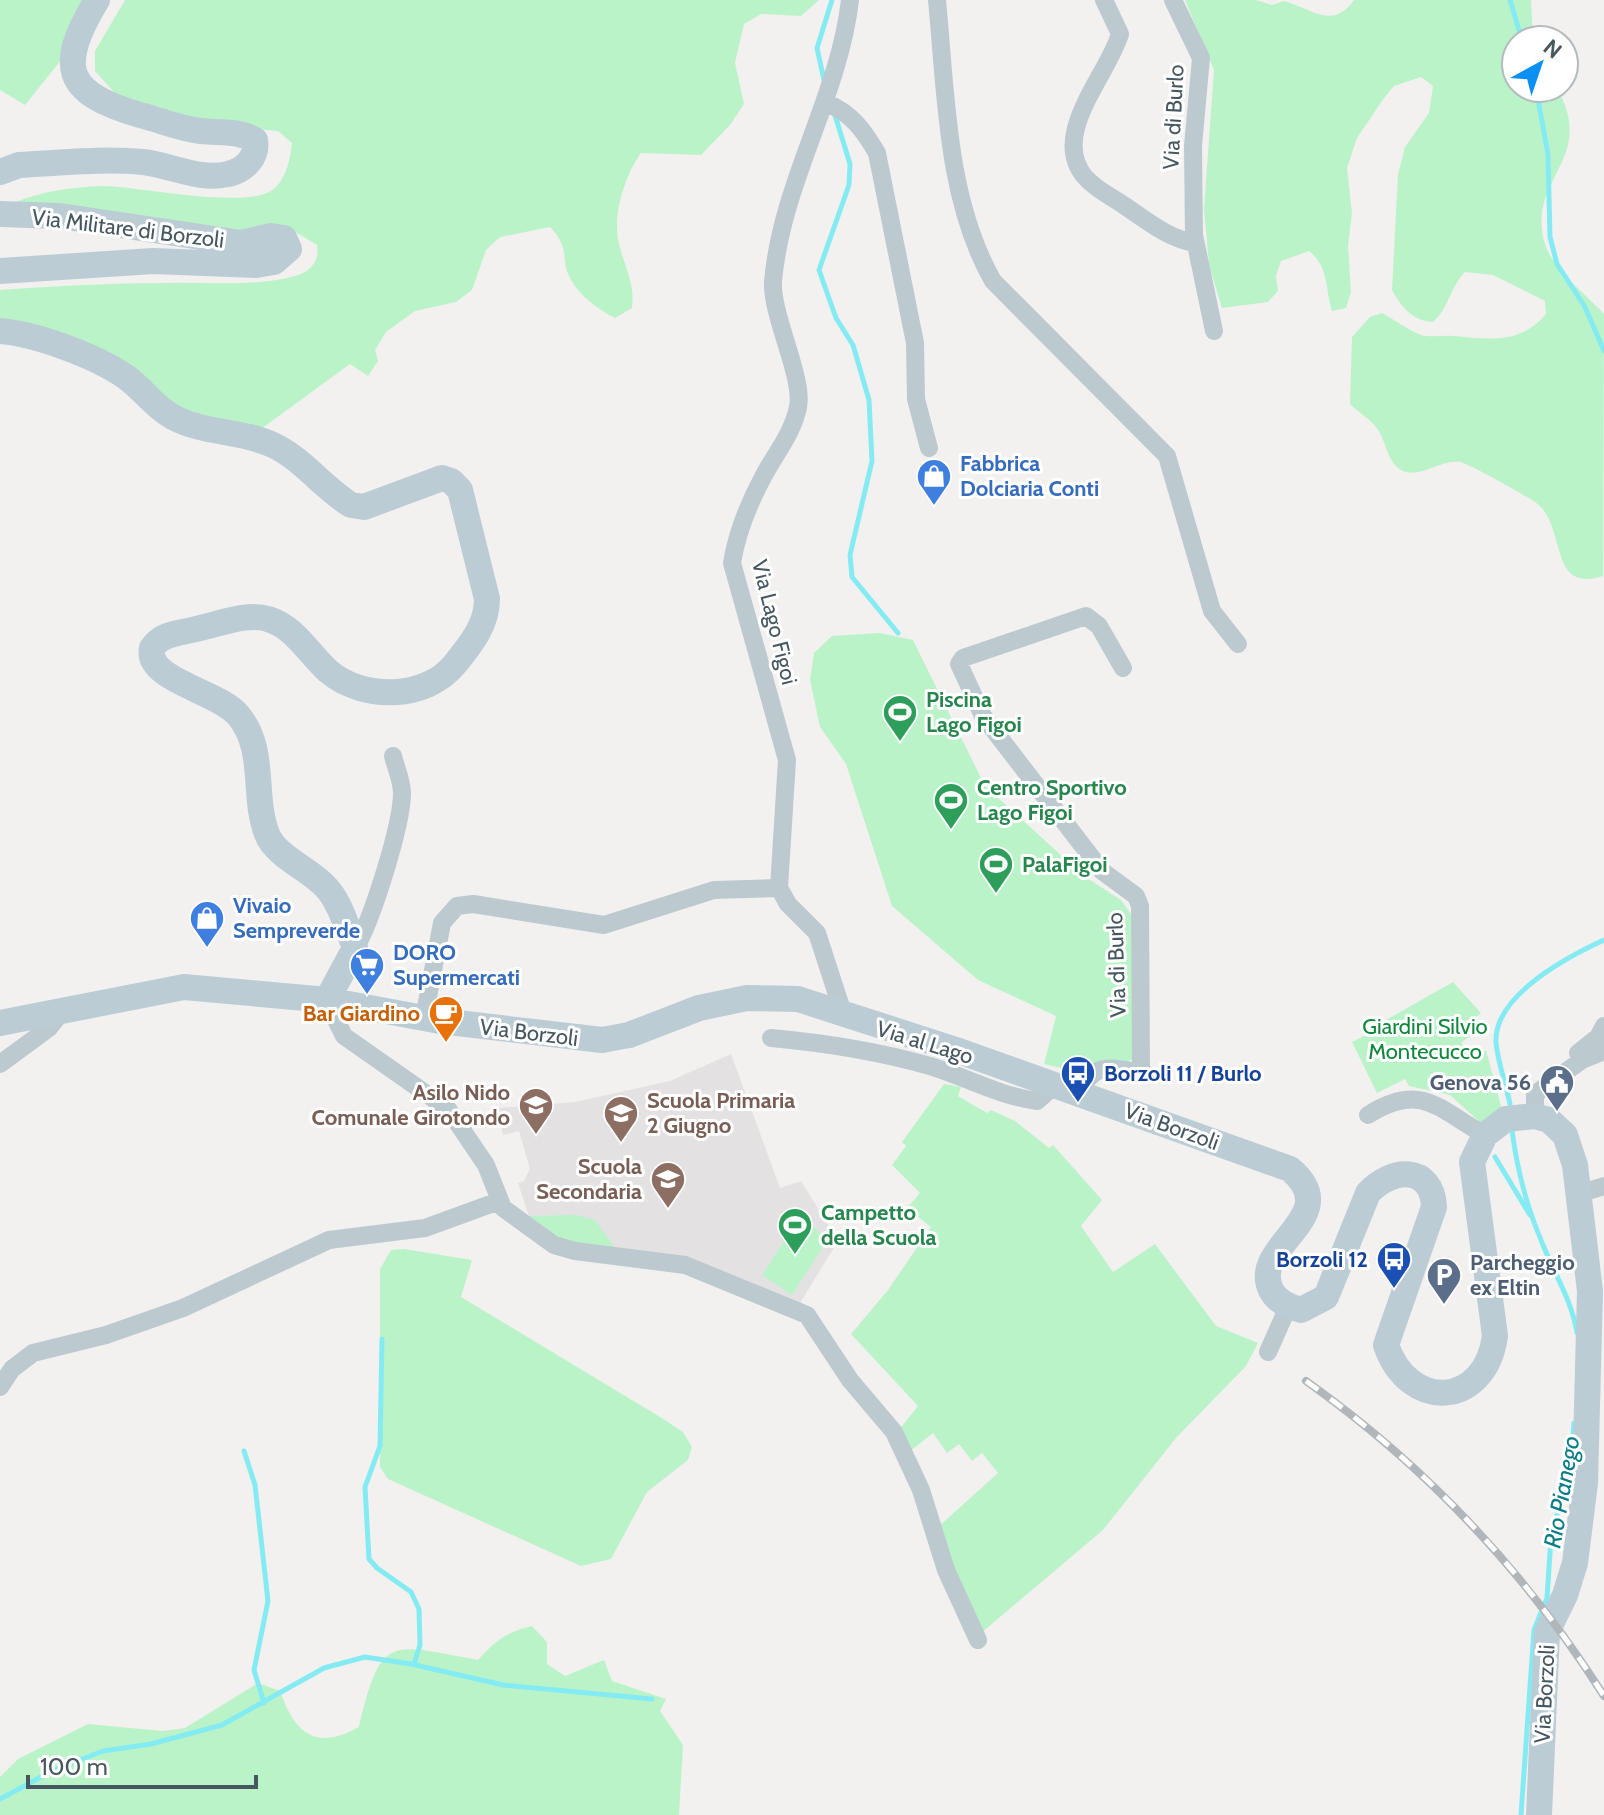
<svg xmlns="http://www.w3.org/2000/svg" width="1604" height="1815" font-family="Cabin,sans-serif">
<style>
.education{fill:#e4e1e2}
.green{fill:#bbf3c9}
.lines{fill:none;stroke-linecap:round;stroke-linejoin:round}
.stream{stroke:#85ebf3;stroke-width:5}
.street{stroke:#bccad0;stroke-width:18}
.secondary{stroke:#bcccd5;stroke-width:26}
.rail-casing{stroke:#b1b6bb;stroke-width:8}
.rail{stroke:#fff;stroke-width:5;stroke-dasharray:15;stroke-linecap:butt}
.labels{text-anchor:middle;stroke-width:6;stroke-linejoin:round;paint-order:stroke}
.street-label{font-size:22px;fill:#46575f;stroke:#fff}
.shop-label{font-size:22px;font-weight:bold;fill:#366cbe;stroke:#fff;text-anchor:start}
.leisure-label{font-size:22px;font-weight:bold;fill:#27864d;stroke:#fff;text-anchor:start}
.food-label{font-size:22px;font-weight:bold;fill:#c56008;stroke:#fff;text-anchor:end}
.park-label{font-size:22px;fill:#10883b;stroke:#fff}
.transit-label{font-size:22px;font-weight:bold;fill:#164399;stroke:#fff;text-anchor:start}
.service-label{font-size:22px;font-weight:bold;fill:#4e5e75;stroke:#fff;text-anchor:end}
.education-label{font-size:22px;font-weight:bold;fill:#785e54;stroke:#fff;text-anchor:end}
.water-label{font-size:24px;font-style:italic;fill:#067c86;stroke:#fff}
</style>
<rect width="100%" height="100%" fill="#f3f0f0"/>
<path class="education" d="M 731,1054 L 780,1188 L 801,1181 L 838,1241 L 797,1308 L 707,1274 L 622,1256 L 529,1216 L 518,1183 L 524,1181 L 530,1169 L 519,1131 L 503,1135 L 498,1108 L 575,1102 L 670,1081 Z"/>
<path class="green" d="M 0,0 L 95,0 L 58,64 L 25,105 L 0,90 Z
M 125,0 L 819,0 L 801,16 L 761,14 L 744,24 L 735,63 L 744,104 L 730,125 L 701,155 L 641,153 C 627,172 616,205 617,229 C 618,258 636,277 632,308 L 615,318 C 599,310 580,296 571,280 C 559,259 572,250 550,227 L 500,237 L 486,250 L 472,290 L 456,302 L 415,311 L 386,332 L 375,350 L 378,361 L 368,376 L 350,364 L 261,429 L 203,419 L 0,322 L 0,290 C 56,286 111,283 166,283 C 208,282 255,287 295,276 C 311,272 320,260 317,245 L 292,230 L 249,233 L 13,203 C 43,191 71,187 103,186 C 137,186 251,211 275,188 C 287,176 290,159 292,143 L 278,131 L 240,128 L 121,100 L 95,71 L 95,51 Z
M 1185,0 L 1256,0 L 1272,5 L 1284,1 C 1311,8 1332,31 1354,0 L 1531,0 L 1533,40 L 1516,40 L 1516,88 L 1557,88 C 1597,160 1528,176 1544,241 C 1551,268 1586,294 1604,314 L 1603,576 C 1547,594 1568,525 1535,502 C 1526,496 1468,463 1460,462 C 1440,459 1419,480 1401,470 C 1389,463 1386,445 1380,433 C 1373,420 1360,414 1350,404 L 1352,337 L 1370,317 L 1382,313 C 1395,320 1408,330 1421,335 C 1432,338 1442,335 1453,336 C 1488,339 1520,345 1546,314 L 1545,301 L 1493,275 L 1465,272 C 1450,287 1449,308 1433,322 C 1413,321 1401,307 1392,290 L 1398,174 L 1405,147 L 1429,113 L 1433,86 L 1421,77 L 1394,86 L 1384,98 L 1357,138 L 1347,168 L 1352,213 L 1348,246 L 1351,292 L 1346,308 L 1332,311 C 1325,288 1329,267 1309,251 L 1281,261 L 1276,276 L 1278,291 L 1268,302 L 1222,308 L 1209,265 L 1204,209 L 1214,70 Z
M 880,633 L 913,640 L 985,786 L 1084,876 L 1121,900 L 1131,914 L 1136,1058 C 1117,1067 1098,1061 1080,1073 L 1044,1064 L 1056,1016 L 978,980 L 892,906 L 846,764 L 820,727 L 810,680 L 814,653 L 832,636 Z
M 1453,982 L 1481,1013 L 1464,1028 L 1470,1036 L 1461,1043 L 1473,1059 L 1486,1050 L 1502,1110 L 1484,1126 L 1450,1095 L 1409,1086 L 1405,1079 L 1377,1093 L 1352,1042 L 1380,1028 L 1385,1038 L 1379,1024 Z
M 944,1084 L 961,1087 L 958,1096 L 987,1113 L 991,1110 L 1015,1121 L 1049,1148 L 1053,1145 L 1102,1200 L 1081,1226 L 1113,1272 L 1155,1244 L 1216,1326 L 1258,1343 L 1246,1366 L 1176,1438 L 1103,1530 L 980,1634 L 937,1528 L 998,1473 L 982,1453 L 972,1461 L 959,1444 L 947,1453 L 933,1433 L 909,1452 L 899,1430 L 918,1406 L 851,1334 L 888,1290 L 931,1227 L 907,1208 L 920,1193 L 892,1165 L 906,1146 L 902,1142 Z
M 576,1215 L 595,1220 L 618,1252 L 575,1251 L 529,1216 Z
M 799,1218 L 829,1238 L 792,1295 L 762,1275 Z
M 404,1249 L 472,1260 L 461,1297 L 660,1417 L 683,1432 L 692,1447 L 688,1460 L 647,1492 L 611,1559 L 581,1566 L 388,1479 L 380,1467 L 380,1269 L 391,1250 Z
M 532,1626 L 547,1642 L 547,1664 L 565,1676 L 604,1660 L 612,1681 L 666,1699 L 660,1711 L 683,1745 L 679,1815 L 0,1815 L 0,1777 L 18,1759 L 88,1724 L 163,1731 L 185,1728 L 258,1683 L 280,1691 C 295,1734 316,1751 359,1727 C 381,1633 390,1644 478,1660 C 495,1641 507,1632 532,1626 Z"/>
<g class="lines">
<path class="stream" d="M 1510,0 L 1522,40
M 824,80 L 817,48 L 832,0
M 1536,88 L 1548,155 L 1550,237 L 1557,264 L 1585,307 L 1604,351
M 834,112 L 850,164 L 849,185 L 819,270 L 836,318 L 853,345 L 869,400 L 872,461 L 850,555 L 852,577 L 898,633
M 1510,1104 C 1506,1084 1498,1063 1496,1043 C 1493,996 1567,957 1604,940
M 1512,1130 C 1517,1170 1527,1208 1543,1245 C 1555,1275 1572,1301 1577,1333
M 1495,1157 L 1530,1215
M 382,1339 L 380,1446 L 365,1487 L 369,1559 L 377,1568 L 411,1592 L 419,1609 L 420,1645 L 414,1664
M 244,1451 L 255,1485 L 268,1601 L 254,1670 L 264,1703
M 0,1799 L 54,1770 L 103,1751 L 151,1744 L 222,1725 L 324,1668 L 365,1657 L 411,1664 L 503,1685 L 652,1699
M 1521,1815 L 1534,1630 L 1547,1598 L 1551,1538 L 1571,1462 L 1574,1423"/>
<path class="street" d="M 937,0 C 946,92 946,199 993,281 L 1167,456 L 1212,611 L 1238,644
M 1104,0 L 1120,34 C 1108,75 1049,135 1085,177 C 1095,189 1112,197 1125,206 C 1147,221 1169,239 1195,243
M 1173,0 L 1201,58 L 1193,146 L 1194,235 L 1214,331
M 825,102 C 851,113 863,129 877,153 L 915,343 L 916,399 L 929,448
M 355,948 C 372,921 402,824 402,793 C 402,781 396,768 393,756
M 337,1002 L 337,1022 L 344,1036 L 448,1109 L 486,1165 L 503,1208 L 554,1245 L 575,1251 L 685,1265 L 807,1315 L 850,1380 L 894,1432 L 921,1490 L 946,1570 L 978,1640
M 843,1013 L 817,933 L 788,904 L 779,888 L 787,760 L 732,563 C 737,532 748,505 763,477 C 775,454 793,433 798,407 C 804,378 771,314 773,282 C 781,184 839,97 850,0
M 424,1018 L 442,923 L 457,906 L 473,904 L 604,925 L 714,890 L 779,888
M 771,1038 C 826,1043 877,1051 930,1066 C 966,1077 999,1096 1037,1101 L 1055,1085
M 1578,1053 L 1598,1037 L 1604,1026
M 0,1064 L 49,1028 L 64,1009
M 1080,1093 C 1092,1063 1109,1067 1136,1072 L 1141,1067 L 1140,906 L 1136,896 L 1102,871 L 983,716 L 959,664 L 963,658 L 1086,616 L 1099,626 L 1123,668
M 1368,1115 C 1422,1081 1439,1110 1485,1135
M 1535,1116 L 1535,1094 L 1582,1060 L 1604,1051
M 1578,1194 L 1604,1186
M 1268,1352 L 1288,1307
M 0,1387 L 12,1369 L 33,1353 L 106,1335 L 183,1308 L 329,1240 L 425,1228 L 499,1201"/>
<path class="secondary" d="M 0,172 L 19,165 C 59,163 103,158 143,162 C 170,165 201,181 228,174 C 245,170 258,157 255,140 C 237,130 221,133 201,131 C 181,129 160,120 140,115 C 63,93 57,66 97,0
M 0,214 L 60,216 L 241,243 L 271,236 L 284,238 L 289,249 L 274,262 L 256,265 L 153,261 L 0,271
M 0,331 C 36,334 96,356 126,377 C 143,389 154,407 173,417 C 204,434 241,430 273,445 C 303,459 323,488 351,505 L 364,507 L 442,478 L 451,481 L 460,490 L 487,599 C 487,625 471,644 455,664 C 426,700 363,701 328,671 C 308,653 295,627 268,619 C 247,612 217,625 196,629 C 180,633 162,633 152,648 C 145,680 218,691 238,715 C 267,749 252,796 267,834 C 277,859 314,870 330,892 C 342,908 348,930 355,948 L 327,1000
M 0,1023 L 184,987 L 327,1000 L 440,1021 L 602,1040 L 629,1035 L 699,1008 L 747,998 L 798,999 L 956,1050 L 1290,1169 C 1347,1217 1249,1245 1271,1290 C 1277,1302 1289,1307 1301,1310 L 1326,1297 L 1368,1193 C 1391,1168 1432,1164 1434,1207 L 1386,1345 C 1409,1412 1485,1408 1495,1336 L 1472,1162 L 1485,1135 L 1506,1119 L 1535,1116 L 1549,1120 L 1565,1135 L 1575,1165 L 1590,1291 L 1585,1483 L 1575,1563 L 1565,1595 L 1547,1632 L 1539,1815"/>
<g class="rail-casing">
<path id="rail" d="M 1306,1381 C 1427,1467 1525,1571 1604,1696"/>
</g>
<use href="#rail" class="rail"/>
</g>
<defs>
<g id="shop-pin" transform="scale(1.8)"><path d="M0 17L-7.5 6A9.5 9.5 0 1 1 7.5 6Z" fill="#3f7fe0" stroke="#fff"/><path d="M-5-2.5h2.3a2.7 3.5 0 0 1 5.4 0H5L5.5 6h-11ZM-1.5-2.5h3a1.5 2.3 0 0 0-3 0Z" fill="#fff"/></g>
<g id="stadium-pin" transform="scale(1.8)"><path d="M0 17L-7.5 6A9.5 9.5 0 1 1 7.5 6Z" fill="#2e9e5b" stroke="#fff"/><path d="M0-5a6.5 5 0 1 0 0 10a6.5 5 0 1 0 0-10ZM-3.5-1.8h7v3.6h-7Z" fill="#fff"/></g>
<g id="supermarket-pin" transform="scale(1.8)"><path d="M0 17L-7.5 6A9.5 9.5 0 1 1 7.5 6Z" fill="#3f7fe0" stroke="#fff"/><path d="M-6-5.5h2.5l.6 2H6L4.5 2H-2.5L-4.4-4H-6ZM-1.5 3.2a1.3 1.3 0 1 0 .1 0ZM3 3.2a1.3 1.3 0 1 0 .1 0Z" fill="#fff"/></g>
<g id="cafe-pin" transform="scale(1.8)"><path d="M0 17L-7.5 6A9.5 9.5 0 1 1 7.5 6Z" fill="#e8710a" stroke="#fff"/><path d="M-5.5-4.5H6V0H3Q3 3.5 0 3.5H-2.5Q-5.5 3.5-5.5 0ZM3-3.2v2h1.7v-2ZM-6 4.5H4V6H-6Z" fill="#fff"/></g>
<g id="bus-pin" transform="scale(1.8)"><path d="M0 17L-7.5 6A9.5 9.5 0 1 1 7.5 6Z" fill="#1a4fb4" stroke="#fff"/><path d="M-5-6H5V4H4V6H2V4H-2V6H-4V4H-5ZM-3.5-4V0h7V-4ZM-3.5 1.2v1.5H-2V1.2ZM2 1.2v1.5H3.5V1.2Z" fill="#fff"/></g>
<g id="civic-pin" transform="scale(1.8)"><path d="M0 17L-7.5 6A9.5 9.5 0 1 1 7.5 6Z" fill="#5c6f8a" stroke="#fff"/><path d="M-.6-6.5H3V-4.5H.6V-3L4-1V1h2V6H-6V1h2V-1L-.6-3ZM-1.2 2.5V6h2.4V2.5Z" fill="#fff"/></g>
<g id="school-pin" transform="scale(1.8)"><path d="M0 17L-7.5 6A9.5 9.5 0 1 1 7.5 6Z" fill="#8d6e63" stroke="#fff"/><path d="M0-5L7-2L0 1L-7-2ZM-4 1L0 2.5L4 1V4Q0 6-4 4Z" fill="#fff"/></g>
<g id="parking-pin" transform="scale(1.8)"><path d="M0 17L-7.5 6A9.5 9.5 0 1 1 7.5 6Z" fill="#5c6f8a" stroke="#fff"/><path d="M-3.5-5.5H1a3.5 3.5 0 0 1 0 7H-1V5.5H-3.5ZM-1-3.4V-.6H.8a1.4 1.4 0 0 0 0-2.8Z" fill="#fff"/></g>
</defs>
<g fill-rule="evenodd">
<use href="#shop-pin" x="934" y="476"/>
<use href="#stadium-pin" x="900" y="712"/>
<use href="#stadium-pin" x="951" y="800"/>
<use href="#stadium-pin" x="996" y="864"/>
<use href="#shop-pin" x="207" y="918"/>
<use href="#supermarket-pin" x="367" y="965"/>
<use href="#cafe-pin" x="446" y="1013"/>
<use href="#bus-pin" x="1078" y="1073"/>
<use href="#civic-pin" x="1557" y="1082"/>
<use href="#school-pin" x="536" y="1105"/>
<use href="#school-pin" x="621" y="1113"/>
<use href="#school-pin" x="668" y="1179"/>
<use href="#stadium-pin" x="795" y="1225"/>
<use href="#bus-pin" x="1394" y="1259"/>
<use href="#parking-pin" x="1444" y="1275"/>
</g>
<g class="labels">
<g class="street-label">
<text transform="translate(1173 117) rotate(-87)" y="8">Via di Burlo</text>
<text transform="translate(128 228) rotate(7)" y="8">Via Militare di Borzoli</text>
<text transform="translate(775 622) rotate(76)" y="8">Via Lago Figoi</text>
<text transform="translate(1116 965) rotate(-92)" y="8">Via di Burlo</text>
<text transform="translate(529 1032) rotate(7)" y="8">Via Borzoli</text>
<text transform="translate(925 1042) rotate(17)" y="8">Via al Lago</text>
<text transform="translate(1172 1126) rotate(20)" y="8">Via Borzoli</text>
<text transform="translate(1544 1694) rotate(-87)" y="8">Via Borzoli</text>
</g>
<g class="shop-label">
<text x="960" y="471">Fabbrica<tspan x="960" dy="25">Dolciaria Conti</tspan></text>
<text x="233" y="913">Vivaio<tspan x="233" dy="25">Sempreverde</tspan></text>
<text x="393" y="960">DORO<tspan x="393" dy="25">Supermercati</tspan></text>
</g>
<g class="leisure-label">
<text x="926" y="707">Piscina<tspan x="926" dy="25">Lago Figoi</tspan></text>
<text x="977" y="795">Centro Sportivo<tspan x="977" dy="25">Lago Figoi</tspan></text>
<text x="1022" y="872">PalaFigoi</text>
<text x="821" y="1220">Campetto<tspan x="821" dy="25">della Scuola</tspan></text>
</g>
<g class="food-label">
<text x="420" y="1021">Bar Giardino</text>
</g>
<g class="park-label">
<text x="1425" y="1034">Giardini Silvio<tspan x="1425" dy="25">Montecucco</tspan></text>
</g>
<g class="transit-label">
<text x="1104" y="1081">Borzoli 11 / Burlo</text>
<text x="1368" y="1267" text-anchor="end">Borzoli 12</text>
</g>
<g class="service-label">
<text x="1531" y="1090">Genova 56</text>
<text x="1470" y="1270" text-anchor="start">Parcheggio<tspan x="1470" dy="25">ex Eltin</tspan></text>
</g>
<g class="education-label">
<text x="510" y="1100">Asilo Nido<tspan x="510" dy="25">Comunale Girotondo</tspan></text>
<text x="647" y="1108" text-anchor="start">Scuola Primaria<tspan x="647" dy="25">2 Giugno</tspan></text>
<text x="642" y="1174">Scuola<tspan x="642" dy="25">Secondaria</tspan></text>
</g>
<g class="water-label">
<text transform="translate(1562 1492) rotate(-80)" y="8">Rio Pianego</text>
</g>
</g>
<g transform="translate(1540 64) rotate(40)"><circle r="38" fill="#ffffff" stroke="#b5bcbf" stroke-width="2"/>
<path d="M0-6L14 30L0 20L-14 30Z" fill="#0a8ff2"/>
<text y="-12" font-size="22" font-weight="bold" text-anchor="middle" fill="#46575f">N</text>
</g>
<path d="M28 1775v12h228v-12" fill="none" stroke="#46575f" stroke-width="4"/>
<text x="40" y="1775" font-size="24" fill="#46575f" stroke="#ffffff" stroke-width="6" paint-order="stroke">100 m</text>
</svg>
